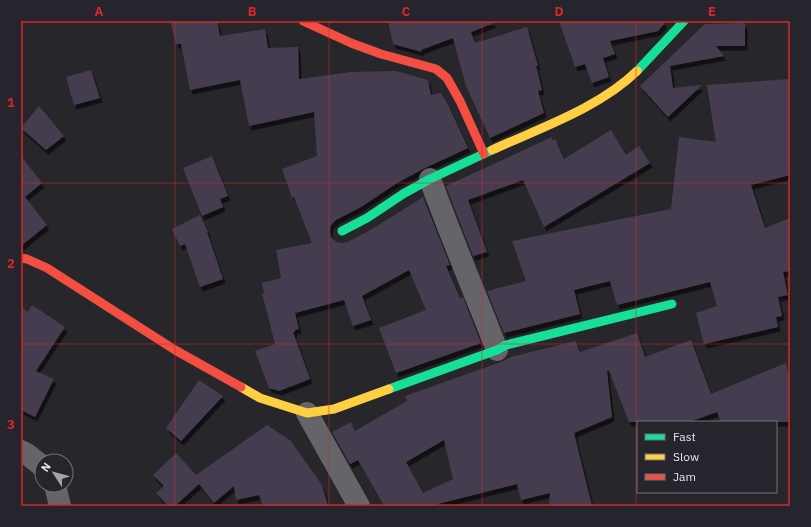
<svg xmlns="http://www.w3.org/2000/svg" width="811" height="527" font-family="'IBM Plex Sans',sans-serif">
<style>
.building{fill:#443e4f;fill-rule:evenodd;filter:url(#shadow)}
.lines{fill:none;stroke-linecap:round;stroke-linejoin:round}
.street{stroke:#656468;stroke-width:22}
.fast{stroke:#16e098;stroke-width:9}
.slow{stroke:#ffcf43;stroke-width:9}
.jam{stroke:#f24e42;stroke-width:9}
.grid{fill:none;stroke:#d62828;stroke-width:1;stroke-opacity:0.55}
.neatline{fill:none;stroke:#d62828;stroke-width:1.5}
.grid-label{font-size:13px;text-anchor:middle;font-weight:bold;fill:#d62828}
</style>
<defs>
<filter id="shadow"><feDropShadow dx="2.5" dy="4.5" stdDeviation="0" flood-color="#0009"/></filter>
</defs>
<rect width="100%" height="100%" fill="#27262a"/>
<path class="building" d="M 170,21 L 217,21 L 220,36 L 265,29 L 268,48 L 298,47 L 299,79 L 351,72 L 396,71 L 428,80 L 431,95 L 441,93 L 449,107 L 468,148 L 425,168 L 397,183 L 361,207 L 336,220 L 331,225 L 330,231 L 331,237 L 336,242 L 342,243 L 348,242 L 374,228 L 423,197 L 450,265 L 446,266 L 460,298 L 463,297 L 481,343 L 396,373 L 379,328 L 426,310 L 409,270 L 362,296 L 371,320 L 353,326 L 344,300 L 295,313 L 299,329 L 295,330 L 295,332 L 293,332 L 310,379 L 279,391 L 269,388 L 255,351 L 275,344 L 262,293 L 264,293 L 262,283 L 281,278 L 276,250 L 312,243 L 294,197 L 292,198 L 282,169 L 317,156 L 314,112 L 249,126 L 240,80 L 190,90 L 181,44 L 176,44 Z
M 388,21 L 493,21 L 494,23 L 471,32 L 475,43 L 527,27 L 538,66 L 536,66 L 542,90 L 538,91 L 544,113 L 490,138 L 466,86 L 453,38 L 421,50 L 422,52 L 393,44 Z
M 559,21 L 664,21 L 664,24 L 658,31 L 610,41 L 615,54 L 603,58 L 609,77 L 592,83 L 585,64 L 575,67 Z
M 745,23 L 745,46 L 716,46 L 724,56 L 670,66 L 673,88 L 702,85 L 668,117 L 640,86 L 705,24 Z
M 91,70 L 100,98 L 74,105 L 66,77 Z
M 790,79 L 790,175 L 751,185 L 765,228 L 790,218 L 790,271 L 783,272 L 788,295 L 778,297 L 782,316 L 776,317 L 778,327 L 704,344 L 696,313 L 717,306 L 710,282 L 617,305 L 610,281 L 574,290 L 580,314 L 504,333 L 487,291 L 526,281 L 512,241 L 671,209 L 679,137 L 716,142 L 707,85 Z
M 39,106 L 64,136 L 46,150 L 21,128 Z
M 611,130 L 626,155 L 639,146 L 650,163 L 544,227 L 523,180 L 468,200 L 487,252 L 473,256 L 446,186 L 552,137 L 552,140 L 555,139 L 564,159 Z
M 21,156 L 42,183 L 25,197 L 47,225 L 21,246 Z
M 212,156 L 228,196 L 220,199 L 223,207 L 202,216 L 183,168 Z
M 200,215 L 208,232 L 207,232 L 223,279 L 200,287 L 185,244 L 180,246 L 172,229 Z
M 32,305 L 65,327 L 36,371 L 54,379 L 35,417 L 21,410 L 21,307 L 28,312 Z
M 637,333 L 645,357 L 691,340 L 711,394 L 786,363 L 790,381 L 790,422 L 721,422 L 717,412 L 689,422 L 629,422 L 609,371 L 607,371 L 612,417 L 574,433 L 592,506 L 549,506 L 550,493 L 521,500 L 517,484 L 430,506 L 384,506 L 358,460 L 350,464 L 332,432 L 351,422 L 355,431 L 407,401 L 405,396 L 501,362 L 511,357 L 575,341 L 580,352 ZM 444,440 L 453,479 L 423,493 L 406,462 Z
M 199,380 L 223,396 L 181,441 L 166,428 Z
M 267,425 L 291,441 L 322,485 L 328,506 L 263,506 L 259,495 L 236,500 L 234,486 L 214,503 L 199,484 L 175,506 L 168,506 L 156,493 L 164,486 L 153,475 L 176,453 L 196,475 Z"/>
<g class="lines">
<path class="street" d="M 430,179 C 451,237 475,293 497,350
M 307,413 L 359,506
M 21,451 L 27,454 L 42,466
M 55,485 L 60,506"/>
<path class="fast" d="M 637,71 L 684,21
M 342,231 L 367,218 L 403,194 L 430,179 L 492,150
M 389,389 L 497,350 L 506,345 L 672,304"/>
<path class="slow" d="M 492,150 C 540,128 599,108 637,71
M 241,387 L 260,398 L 307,413 L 334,409 L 389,389"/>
<path class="jam" d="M 303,21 L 351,43 L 381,54 L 436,69 L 447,78 L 460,101 L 484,154
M 21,258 L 27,259 L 47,268 L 175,350 L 241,387"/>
</g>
<path class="grid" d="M 175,21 L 175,506M 329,21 L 329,506M 482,21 L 482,506M 636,21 L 636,506M 21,183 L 790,183M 21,344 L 790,344"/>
<rect width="811" height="527" fill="none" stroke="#26242c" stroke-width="44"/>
<rect x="637" y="421" width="140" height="72" fill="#26242c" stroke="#737278"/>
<rect x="645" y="434" width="20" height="6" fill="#16e098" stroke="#737278"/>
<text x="673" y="441" font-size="12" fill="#e7e6eb">Fast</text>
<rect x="645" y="454" width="20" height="6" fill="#ffcf43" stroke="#737278"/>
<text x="673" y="461" font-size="12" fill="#e7e6eb">Slow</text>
<rect x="645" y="474" width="20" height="6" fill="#f24e42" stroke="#737278"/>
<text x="673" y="481" font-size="12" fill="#e7e6eb">Jam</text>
<g transform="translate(54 473) rotate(306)"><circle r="19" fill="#26242c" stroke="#737278"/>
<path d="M0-3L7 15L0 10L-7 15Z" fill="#a4a3a7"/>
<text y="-6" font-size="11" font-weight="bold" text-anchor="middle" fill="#e7e6eb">N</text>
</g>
<rect x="22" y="22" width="767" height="483" class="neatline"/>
<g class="grid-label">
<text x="99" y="16">A</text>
<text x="252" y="16">B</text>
<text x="406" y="16">C</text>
<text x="559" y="16">D</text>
<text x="712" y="16">E</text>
<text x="11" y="107">1</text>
<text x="11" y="268">2</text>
<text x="11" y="429">3</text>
</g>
</svg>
